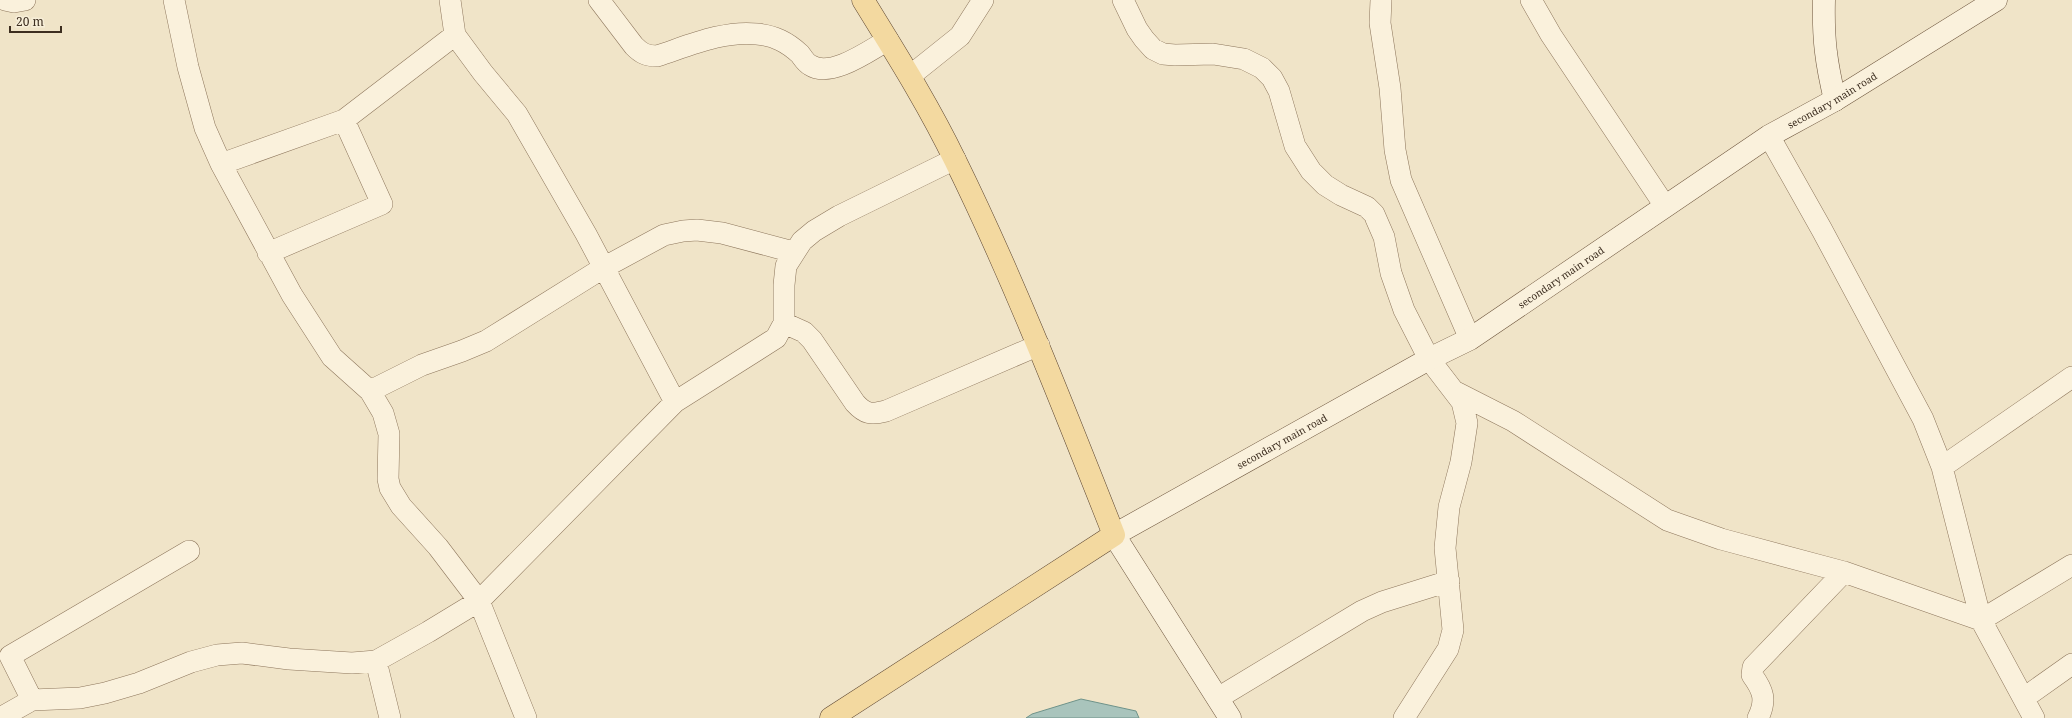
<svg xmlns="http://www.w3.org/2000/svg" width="2072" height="718" font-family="'Noto Serif',serif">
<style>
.water{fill:#a9c4bc;stroke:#6f938a}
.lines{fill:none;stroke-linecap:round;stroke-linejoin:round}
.street-casing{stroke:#8d765c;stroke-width:22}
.secondary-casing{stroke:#6f573f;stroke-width:23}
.primary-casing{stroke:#5b4430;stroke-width:23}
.street{stroke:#faf1dc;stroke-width:21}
.secondary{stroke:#faf1dc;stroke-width:22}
.primary{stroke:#f3d9a0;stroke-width:22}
.labels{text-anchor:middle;stroke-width:4;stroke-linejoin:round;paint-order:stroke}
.street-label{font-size:10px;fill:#3d2e20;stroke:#f7eed8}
</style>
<rect width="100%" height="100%" fill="#f0e4c8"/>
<path class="water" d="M 1081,699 L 1136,711 L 1139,718 L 1026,718 L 1032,714 Z"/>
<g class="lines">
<g class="street-casing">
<path id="street" d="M 5,0 L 14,2 L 25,0
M 174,0 L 188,67 L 205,128 L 221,164 L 292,295 L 332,357 L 370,391 L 383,413 L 389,434 L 388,479 L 390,488 L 401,506 L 438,547 L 479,601 L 526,718
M 599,0 L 634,46 C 641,53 646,56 657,56 C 688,46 724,30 757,34 C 775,36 787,42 800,54 C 803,58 806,63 810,65 C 831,79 870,50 888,40
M 1123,0 L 1137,29 L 1144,39 L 1153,49 L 1163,54 L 1175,55 L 1213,54 L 1244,59 L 1262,68 L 1272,78 L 1279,91 L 1295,146 L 1311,171 L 1325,185 L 1341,195 L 1367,207 L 1374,214 L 1384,237 L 1391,273 L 1404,310 L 1429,359 L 1462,402 L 1467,423 L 1461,462 L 1449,507 L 1445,548 L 1453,630 L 1448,649 L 1404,718
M 1381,0 L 1380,23 L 1390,88 L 1395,150 L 1401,180 L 1470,339
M 1531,0 L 1551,35 L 1665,206
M 455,35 L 483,73 L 517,114 L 586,234 L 675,402
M 910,76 L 960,36 L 983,0
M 1769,136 L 1822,230 L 1923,419 L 1942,467 L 1981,620 L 2034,718
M 221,164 L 344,120 L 455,35 L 450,0
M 268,253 L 382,204 L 344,120
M 784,323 L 804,332 L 812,340 L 855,403 C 865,414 871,415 886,411 L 1039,345
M 370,391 L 422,365 L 462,351 L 486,341 L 603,268 L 664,235 L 683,231 L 697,230 L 722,233 L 793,252
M 1454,391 L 1513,421 L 1667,520 L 1721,539 L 1844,572 L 1981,620 L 2072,565
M 1942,467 L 2072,377
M 376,661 L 390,718
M 1218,698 L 1362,611 L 1382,602 L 1449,581
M 2024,698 L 2072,664
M 32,700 L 10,656 L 189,551
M 0,718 L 32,700 L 80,698 L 105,693 L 139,683 L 191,662 L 217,655 L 242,653 L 289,659 L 352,663 L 376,661 L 428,632 L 479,601 L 675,402 L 776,338 L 784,323 L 784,285 L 786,266 L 802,241 L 814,231 L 839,216 L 955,159
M 1758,718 C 1767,700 1763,690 1752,675 L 1753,667 L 1844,572"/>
</g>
<g class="secondary-casing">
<g id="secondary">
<path d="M 1824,0 C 1823,39 1826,62 1835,100"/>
<path id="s1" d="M 1230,718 L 1114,535 L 1429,359 L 1470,339 L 1769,136 L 1835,100 L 1996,0"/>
</g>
</g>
<g class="primary-casing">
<path id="primary" d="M 831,718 L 1114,535 C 1064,409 1015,282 955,160 C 928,104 895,52 863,0"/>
</g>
<use href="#street" class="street"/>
<use href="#secondary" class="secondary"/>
<use href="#primary" class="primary"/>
</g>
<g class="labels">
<g class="street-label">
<text dy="4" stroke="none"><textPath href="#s1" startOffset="1057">secondary main road</textPath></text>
<text dy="4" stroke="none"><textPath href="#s1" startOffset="733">secondary main road</textPath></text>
<text dy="4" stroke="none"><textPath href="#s1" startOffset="409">secondary main road</textPath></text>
</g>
</g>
<path d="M10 26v6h51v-6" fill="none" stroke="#3d2e20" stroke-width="2"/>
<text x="16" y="26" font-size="12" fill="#3d2e20" stroke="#f7eed8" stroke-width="3" paint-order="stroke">20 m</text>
</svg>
